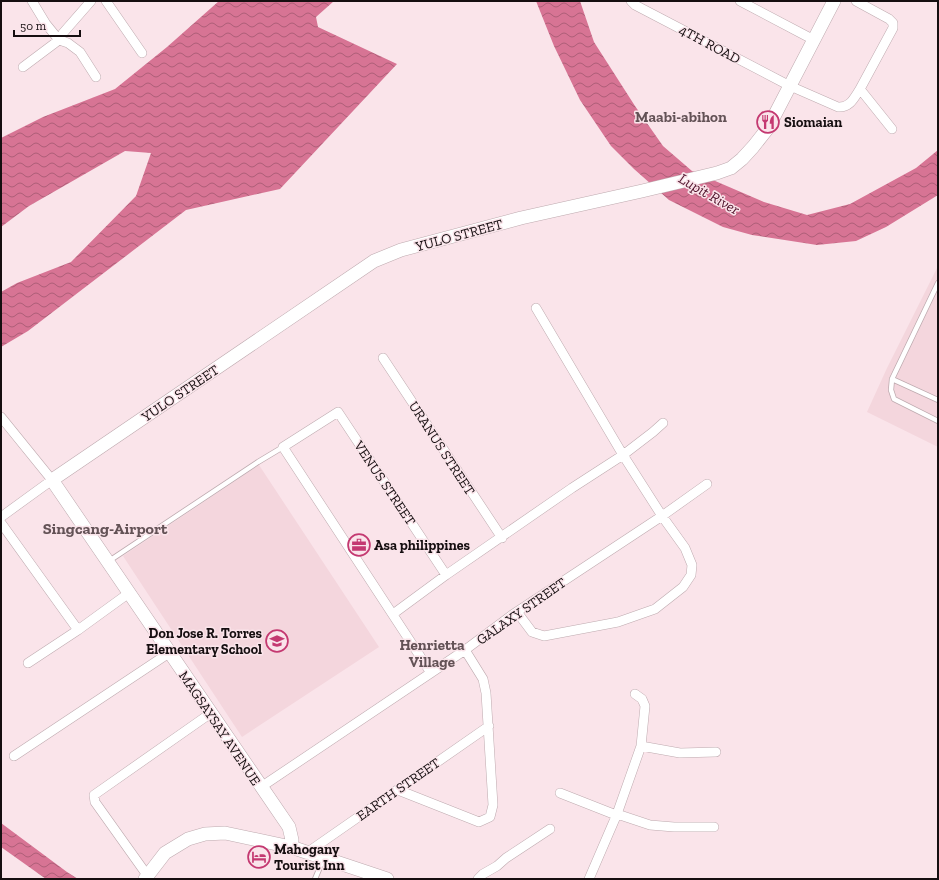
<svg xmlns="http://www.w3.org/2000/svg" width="939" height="880" font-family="'Zilla Slab',serif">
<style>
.built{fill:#f4d6dd}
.water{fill:url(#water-waves)}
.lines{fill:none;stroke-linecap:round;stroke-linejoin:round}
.lane-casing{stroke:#beaaaf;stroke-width:6}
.street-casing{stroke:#beaaaf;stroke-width:10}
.secondary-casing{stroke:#beaaaf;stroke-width:14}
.lane{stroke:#fff;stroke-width:4.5}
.street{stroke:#fff;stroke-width:9}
.secondary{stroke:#fff;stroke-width:13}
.labels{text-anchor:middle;stroke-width:3;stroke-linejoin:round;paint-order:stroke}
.street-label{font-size:14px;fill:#150e10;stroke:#fae4ea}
.poi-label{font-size:14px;font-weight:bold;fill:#150e10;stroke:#fae4ea;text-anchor:start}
.neighbourhood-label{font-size:15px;font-weight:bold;fill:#635256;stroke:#fae4ea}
.water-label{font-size:15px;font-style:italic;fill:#4f112a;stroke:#fae4ea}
.quarter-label{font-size:16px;font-weight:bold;fill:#635256;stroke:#fae4ea}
</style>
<defs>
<pattern id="water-waves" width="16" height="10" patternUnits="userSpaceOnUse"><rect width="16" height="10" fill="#d77494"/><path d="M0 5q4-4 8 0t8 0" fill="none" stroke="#ad5e77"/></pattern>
</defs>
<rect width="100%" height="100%" fill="#fae4ea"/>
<path class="built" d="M 938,266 L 938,447 L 867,412 L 887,368 Z
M 259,465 L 379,647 L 242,737 L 123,556 Z"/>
<path class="water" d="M 219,1 L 334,1 L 316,17 L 318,27 L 397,64 L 280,189 L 186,210 L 28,331 L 1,347 L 1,292 L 17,283 L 71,262 L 136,196 L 151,153 L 125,151 L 29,206 L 1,227 L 1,138 L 43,117 L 115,89 L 167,47 Z
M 536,1 L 580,1 L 594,42 L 635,106 L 663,146 L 692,171 L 764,202 L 807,215 L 850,204 L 916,168 L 938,150 L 938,195 L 886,227 L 856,241 L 817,245 L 752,235 L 723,227 L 669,200 L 634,169 L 611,146 L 580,100 L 554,46 Z
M 1,823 L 67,872 L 78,879 L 46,879 L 1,847 Z"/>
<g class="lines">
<g class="lane-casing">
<path id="lane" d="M 938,283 L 892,379 L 891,390 L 894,399 L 938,421
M 892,379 L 938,400
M 109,561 L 258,462 L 283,447
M 315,879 L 323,860"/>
</g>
<g class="street-casing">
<path id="street" d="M 32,1 L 46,24 L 59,40 L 68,43 L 80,52 L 96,77
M 106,1 L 142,53
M 631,1 L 635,5 L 790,86 L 838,107 C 850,108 854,98 860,89
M 740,1 L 814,40
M 856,1 L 889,19 L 893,23 L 893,28 L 860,89 L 892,129
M 23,67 L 59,40 L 63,33 L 91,1
M 383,358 L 502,538
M 1,417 L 52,480 L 1,517
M 1,523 L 78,630
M 517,612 L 532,632 L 544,636 L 618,622 L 655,609 L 683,587 L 691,575 L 692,565 L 685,548 L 662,516 L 623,455 L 536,308
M 393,614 L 446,575 L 572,488 L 623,455 L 653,432 L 663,423
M 28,663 L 78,630 L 129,593
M 431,673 L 283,447 L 338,412 L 446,575
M 635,694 L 642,699 L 645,706 L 641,746
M 14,756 L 169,653
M 261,787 L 465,650 L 512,615 L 662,516 L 707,484
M 398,790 L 479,822 L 490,817 L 493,805 L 486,693 L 483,679 L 465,650
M 560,793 L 616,815
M 617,814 L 650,825 L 674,827 L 714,827
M 308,852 L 489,726
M 147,875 L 95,802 L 94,795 L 211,713
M 478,879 L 483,874 L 497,866 L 506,858 L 550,829
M 589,879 L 617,814 L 641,746 L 680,753 L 716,752"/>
</g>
<g class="secondary-casing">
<path id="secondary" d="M 291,847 L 292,840 L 289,827 L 52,480 L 374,261 L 401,250 L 521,218 L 642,191 L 717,173 L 731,168 L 742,159 L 753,147 L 768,128 L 834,1
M 145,879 L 165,853 L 188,839 L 205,834 L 225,833 L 291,847 L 387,879"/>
</g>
<use href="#lane" class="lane"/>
<use href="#street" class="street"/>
<use href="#secondary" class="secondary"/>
</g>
<defs>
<g id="restaurant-ring" transform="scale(1.15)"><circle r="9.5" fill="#fae4ea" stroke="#c43971" stroke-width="1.5"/><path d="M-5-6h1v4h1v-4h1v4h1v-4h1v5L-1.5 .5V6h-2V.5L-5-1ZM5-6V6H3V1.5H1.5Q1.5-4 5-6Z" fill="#c43971"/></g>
<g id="office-ring" transform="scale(1.15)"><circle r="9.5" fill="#fae4ea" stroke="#c43971" stroke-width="1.5"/><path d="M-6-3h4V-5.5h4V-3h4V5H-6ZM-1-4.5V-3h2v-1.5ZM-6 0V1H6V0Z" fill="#c43971"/></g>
<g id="school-ring" transform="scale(1.15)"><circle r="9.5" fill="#fae4ea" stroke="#c43971" stroke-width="1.5"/><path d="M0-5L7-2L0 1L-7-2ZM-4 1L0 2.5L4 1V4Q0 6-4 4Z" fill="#c43971"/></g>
<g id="hotel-ring" transform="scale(1.15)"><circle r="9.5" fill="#fae4ea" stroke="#c43971" stroke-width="1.5"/><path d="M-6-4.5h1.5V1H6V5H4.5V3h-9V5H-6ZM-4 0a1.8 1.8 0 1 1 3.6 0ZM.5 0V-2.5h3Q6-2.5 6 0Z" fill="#c43971"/></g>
</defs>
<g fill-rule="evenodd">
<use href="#restaurant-ring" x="768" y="122"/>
<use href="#office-ring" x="359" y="545"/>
<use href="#school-ring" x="277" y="641"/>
<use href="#hotel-ring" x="259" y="857"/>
</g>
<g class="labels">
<g class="street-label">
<text transform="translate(710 44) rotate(28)" y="5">4TH ROAD</text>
<text transform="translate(459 235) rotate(-15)" y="5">YULO STREET</text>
<text transform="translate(180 393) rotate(-34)" y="5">YULO STREET</text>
<text transform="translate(442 448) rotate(57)" y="5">URANUS STREET</text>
<text transform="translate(385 483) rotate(56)" y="5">VENUS STREET</text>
<text transform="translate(521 611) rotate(-35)" y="5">GALAXY STREET</text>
<text transform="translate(220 728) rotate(56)" y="5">MAGSAYSAY AVENUE</text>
<text transform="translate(398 789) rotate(-35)" y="5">EARTH STREET</text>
</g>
<g class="poi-label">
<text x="784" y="127">Siomaian</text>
<text x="374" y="550">Asa philippines</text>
<text x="262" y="638" text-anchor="end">Don Jose R. Torres<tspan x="262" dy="16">Elementary School</tspan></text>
<text x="274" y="854">Mahogany<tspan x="274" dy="16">Tourist Inn</tspan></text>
</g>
<g class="neighbourhood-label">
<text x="681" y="122">Maabi-abihon</text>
<text x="432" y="650">Henrietta<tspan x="432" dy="17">Village</tspan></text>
</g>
<g class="water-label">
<text transform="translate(709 194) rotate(30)" y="5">Lupit River</text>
</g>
<g class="quarter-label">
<text x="105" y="534">Singcang-Airport</text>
</g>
</g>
<rect width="939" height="880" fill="none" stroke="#150e10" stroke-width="4"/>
<path d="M14 30v6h66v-6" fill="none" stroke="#150e10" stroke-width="2"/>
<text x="20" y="30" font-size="12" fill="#150e10" stroke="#fae4ea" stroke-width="3" paint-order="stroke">50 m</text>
</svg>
